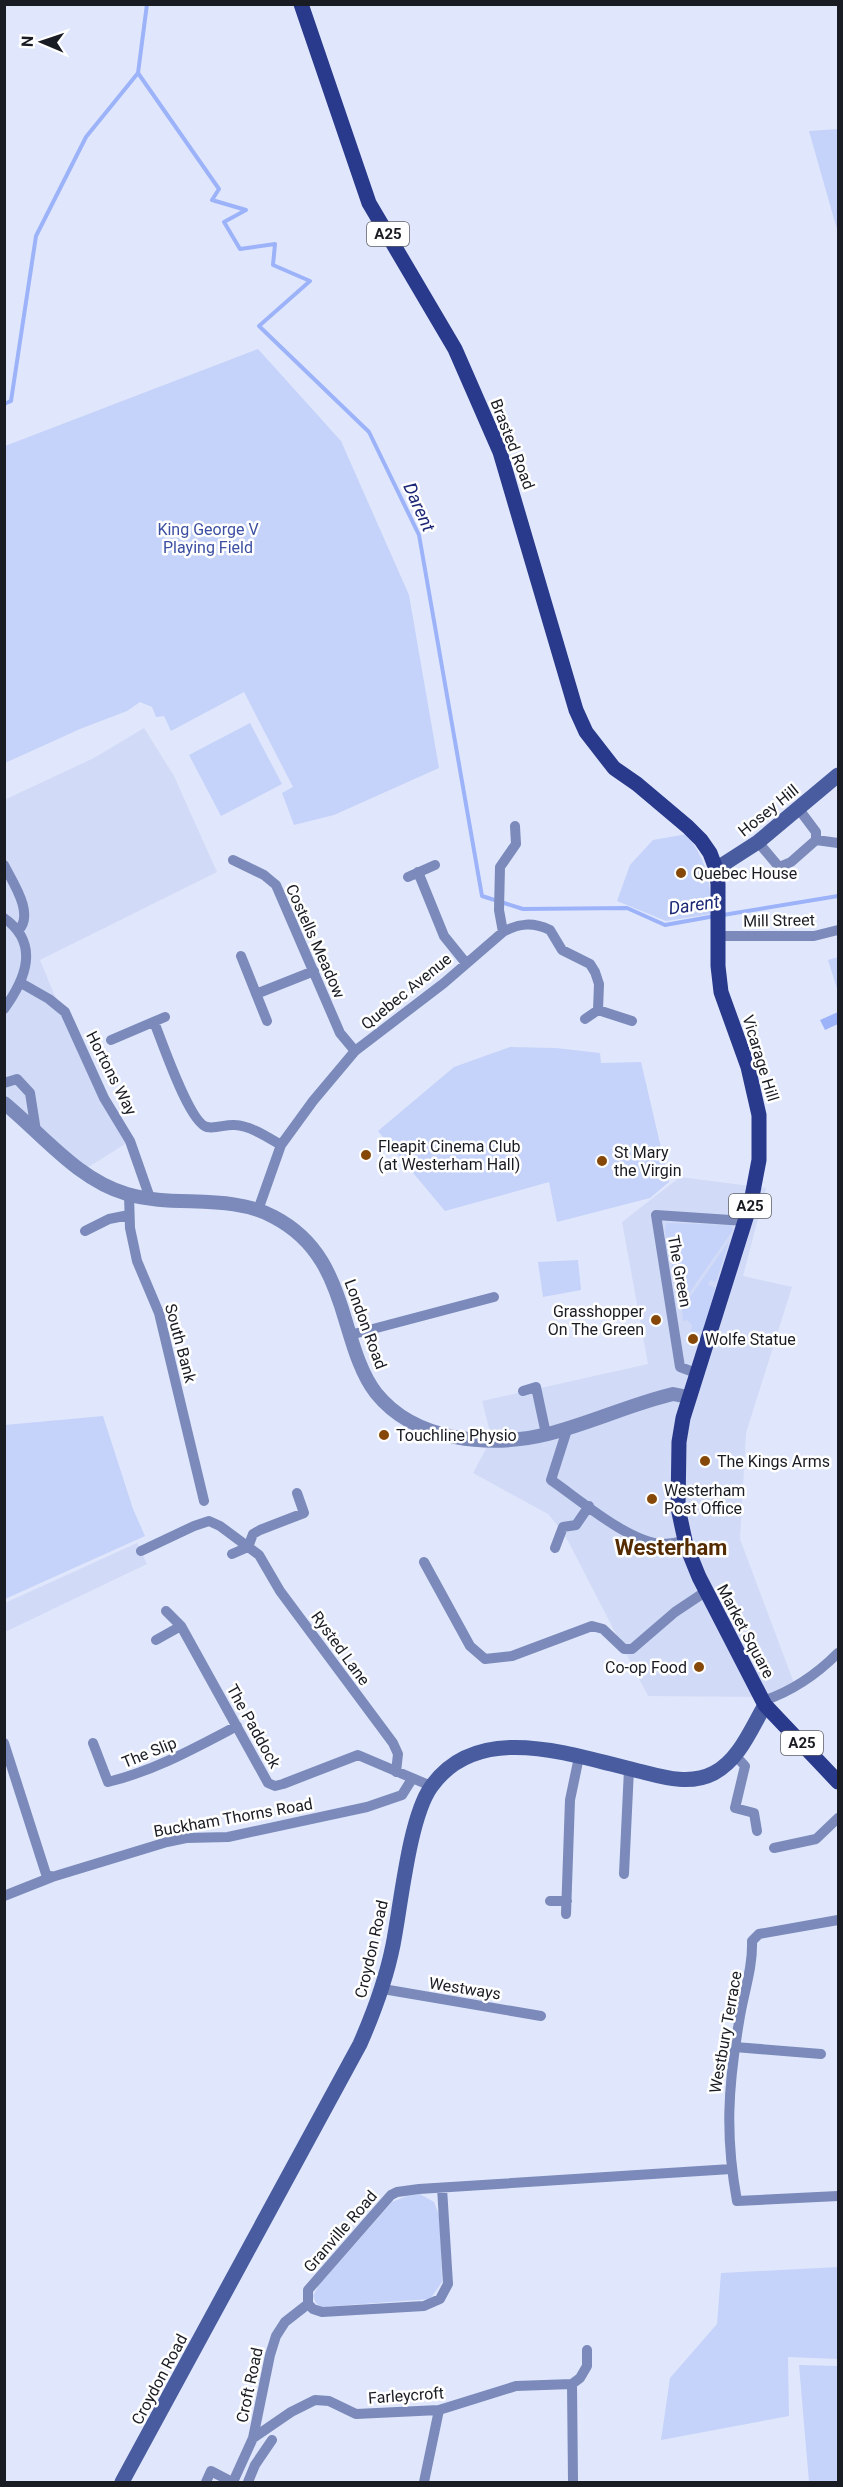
<svg xmlns="http://www.w3.org/2000/svg" width="843" height="2487" font-family="Roboto,sans-serif">
<style>
.built{fill:#d1daf6}
.green{fill:#c5d2f9}
.water{fill:#9db3f9}
.lines{fill:none;stroke-linecap:round;stroke-linejoin:round}
.stream{stroke:#9db3f9;stroke-width:4}
.minor{stroke:#7b8aba;stroke-width:10}
.tertiary{stroke:#7b8aba;stroke-width:14}
.secondary{stroke:#495ca0;stroke-width:15}
.primary{stroke:#29398c;stroke-width:15}
.poi-dot{fill:#864808;stroke:#fff;stroke-width:2}
.labels{text-anchor:middle;stroke-width:5;stroke-linejoin:round;paint-order:stroke}
.shield{fill:#fff;stroke:#5e6065;stroke-width:1.5}
.shield-label{font-size:15px;font-weight:bold;fill:#191c23}
.street-label{font-size:16px;fill:#191c23;stroke:#fff}
.park-label{font-size:16px;fill:#3c4fa1;stroke:#fff}
.poi-label{font-size:16px;fill:#191c23;stroke:#fff;text-anchor:start}
.water-label{font-size:18px;font-style:italic;fill:#1c2876;stroke:#fff}
.district-label{font-size:22px;font-weight:bold;fill:#552b01;stroke:#fff}
</style>
<rect width="100%" height="100%" fill="#e0e7fc"/>
<path class="built" d="M 144,728 L 174,776 L 217,872 L 40,960 L 54,994 L 130,1141 L 82,1171 L 5,1106 L 4,800 L 94,758 Z
M 680,1177 L 766,1188 L 743,1276 L 792,1287 L 746,1433 L 740,1539 L 794,1683 L 769,1697 L 648,1696 L 568,1541 L 558,1526 L 548,1514 L 473,1473 L 488,1445 L 490,1432 L 482,1401 L 648,1364 L 622,1222 Z
M 137,1543 L 147,1564 L 5,1632 L 5,1603 Z"/>
<path class="green" d="M 838,129 L 838,233 L 809,131 Z
M 258,349 L 341,441 L 409,595 L 439,768 L 334,815 L 294,825 L 282,793 L 293,787 L 244,692 L 171,731 L 164,716 L 156,717 L 152,707 L 140,702 L 127,711 L 80,729 L 5,763 L 5,446 Z
M 250,723 L 282,784 L 221,816 L 189,755 Z
M 687,834 C 708,866 710,876 711,914 L 666,921 L 617,901 L 630,865 L 653,840 Z
M 838,957 L 838,992 L 828,960 Z
M 510,1047 L 556,1048 L 600,1053 L 601,1063 L 641,1062 L 669,1182 L 650,1198 L 557,1222 L 549,1182 L 445,1211 L 378,1131 L 454,1067 Z
M 666,1223 L 731,1225 L 733,1230 L 680,1306 L 665,1231 Z
M 729,1241 L 716,1282 L 710,1280 L 708,1285 L 715,1288 L 703,1332 L 691,1331 L 692,1325 L 687,1320 L 683,1321 L 682,1309 Z
M 578,1260 L 581,1290 L 543,1297 L 538,1262 Z
M 103,1416 L 133,1509 L 145,1536 L 5,1599 L 5,1425 Z
M 420,2194 L 434,2202 L 440,2218 L 442,2282 L 430,2299 L 321,2307 L 316,2303 L 313,2296 L 319,2285 L 392,2202 L 407,2196 Z
M 838,2267 L 838,2359 L 788,2357 L 789,2416 L 661,2440 L 670,2378 L 717,2324 L 721,2273 Z
M 799,2365 L 838,2366 L 838,2482 L 809,2482 Z"/>
<path class="water" d="M 838,1012 L 838,1024 L 825,1030 L 820,1020 Z"/>
<g class="lines">
<path class="stream" d="M 147,4 L 138,73 L 219,189 L 212,200 L 246,210 L 224,222 L 240,249 L 275,244 L 273,265 L 310,281 L 259,326 L 369,432 L 419,535 L 482,896 L 523,909 L 627,908 L 665,925 L 715,916
M 4,404 L 11,401 L 36,236 L 86,137 L 138,73
M 723,915 L 838,896"/>
<path class="minor" d="M 816,840 L 838,843
M 758,842 L 779,867 L 791,862 L 816,840 L 816,832 L 798,808
M 233,860 L 264,875 L 276,885 L 340,1033 L 355,1051
M 4,865 C 13,883 35,914 18,931
M 418,872 L 444,936 L 465,962
M 408,877 L 435,865
M 4,918 C 41,944 25,980 4,1009
M 503,932 L 499,910 L 500,867 L 516,844 L 515,826
M 719,936 L 814,936 L 838,930
M 241,956 L 267,1021
M 21,983 L 49,999 L 65,1012 L 104,1098 L 130,1141 L 150,1198
M 256,994 L 314,971
M 585,1019 L 598,1010 L 632,1021
M 154,1022 C 162,1041 189,1123 207,1127 C 216,1129 226,1124 235,1125 C 251,1126 267,1137 281,1145
M 111,1040 L 165,1017
M 4,1083 L 17,1079 L 30,1093 L 36,1131
M 129,1195 L 130,1228 L 137,1261 L 159,1313 L 204,1501
M 258,1210 L 281,1145 L 313,1101 L 355,1051 L 444,983 L 503,932 C 519,923 533,922 550,930 L 562,950 L 590,964 L 595,972 L 599,984 L 598,1010
M 85,1231 L 109,1219 L 129,1215
M 350,1335 L 494,1297
M 696,1373 L 680,1367 L 656,1215 L 745,1221
M 523,1391 L 536,1387 L 546,1434
M 565,1429 L 566,1433 L 551,1480 C 579,1499 629,1543 663,1544 C 671,1544 678,1542 686,1541
M 555,1548 L 563,1527 L 576,1525 L 589,1506
M 141,1551 L 194,1526 L 209,1521 L 220,1526 L 259,1555 L 280,1591 L 393,1743 L 398,1754 L 396,1772
M 232,1554 L 248,1547 L 253,1534 L 260,1530 L 304,1513 L 297,1493
M 424,1562 L 470,1646 L 485,1659 L 512,1656 L 592,1626 L 603,1629 L 624,1649 L 632,1649 L 675,1612 L 705,1592
M 166,1611 L 181,1626 L 268,1783 L 275,1786 L 283,1784 L 358,1755 L 431,1786
M 156,1640 L 181,1626
M 763,1701 C 793,1691 816,1675 838,1653
M 4,1743 L 46,1874 L 52,1877 L 167,1842 L 186,1838 L 228,1837 L 367,1807 L 402,1795 L 412,1779
M 93,1743 L 108,1782 C 154,1771 195,1748 237,1726
M 735,1755 L 745,1766 L 735,1808 L 754,1813 L 757,1831
M 774,1848 L 816,1839 L 838,1818
M 624,1874 L 629,1769
M 4,1896 L 52,1877
M 550,1901 L 567,1901
M 566,1914 L 570,1800 L 579,1757
M 838,1920 L 759,1934 L 752,1941 C 753,1969 743,1994 739,2022 C 728,2087 725,2136 737,2201 L 838,2196
M 383,1989 L 541,2016
M 735,2047 L 821,2054
M 442,2188 L 448,2284 L 440,2299 L 424,2306 L 322,2312 L 313,2309 L 308,2304 L 308,2290 L 391,2195 L 397,2192 L 419,2189 L 731,2169
M 572,2384 L 573,2482
M 253,2438 L 291,2412 L 315,2400 L 329,2401 L 356,2414 L 439,2410 L 516,2386 L 572,2384 L 580,2378 L 587,2366 L 587,2350
M 206,2482 L 211,2471 L 232,2482
M 233,2482 L 253,2438 L 270,2355 L 276,2336 L 285,2322 L 308,2304
M 248,2482 L 255,2465 L 272,2440
M 424,2482 L 439,2410"/>
<path class="tertiary" d="M 4,1103 C 43,1135 78,1180 127,1194 C 174,1208 230,1193 274,1217 C 318,1240 333,1277 346,1322 C 353,1345 361,1374 376,1393 C 415,1442 491,1448 548,1434 C 591,1423 631,1404 673,1394 L 688,1397"/>
<path class="secondary" d="M 716,869 L 758,842 L 838,775
M 122,2482 L 360,2044 C 374,2012 386,1980 393,1945 C 401,1905 409,1818 431,1787 C 479,1718 577,1757 643,1772 C 666,1778 691,1785 714,1773 C 739,1760 751,1729 765,1705"/>
<path class="primary" d="M 301,4 L 369,203 L 455,349 L 500,452 L 576,710 L 586,732 L 614,768 L 637,784 L 688,827 L 701,840 L 710,853 L 716,869 L 718,884 L 718,966 L 721,992 L 748,1067 L 759,1115 L 759,1160 L 751,1202 L 683,1418 L 679,1442 L 678,1508 L 686,1545 L 699,1577 L 765,1705 L 838,1782"/>
</g>
<g class="poi-dot">
<circle cx="681" cy="873" r="6"/>
<circle cx="366" cy="1155" r="6"/>
<circle cx="602" cy="1161" r="6"/>
<circle cx="656" cy="1320" r="6"/>
<circle cx="693" cy="1339" r="6"/>
<circle cx="384" cy="1435" r="6"/>
<circle cx="705" cy="1461" r="6"/>
<circle cx="652" cy="1499" r="6"/>
<circle cx="699" cy="1667" r="6"/>
</g>
<g class="labels">
<g class="shield">
<rect x="367" y="222" width="42" height="24" rx="4.5"/>
<rect x="729" y="1194" width="42" height="24" rx="4.5"/>
<rect x="781" y="1731" width="42" height="24" rx="4.5"/>
</g>
<g class="shield-label">
<text x="388" y="239">A25</text>
<text x="750" y="1211">A25</text>
<text x="802" y="1748">A25</text>
</g>
<g class="street-label">
<text transform="translate(513 444) rotate(69)" y="6">Brasted Road</text>
<text transform="translate(768 810) rotate(-39)" y="6">Hosey Hill</text>
<text transform="translate(779 920) rotate(-1)" y="6">Mill Street</text>
<text transform="translate(316 941) rotate(66)" y="6">Costells Meadow</text>
<text transform="translate(406 991) rotate(-39)" y="6">Quebec Avenue</text>
<text transform="translate(761 1058) rotate(73)" y="6">Vicarage Hill</text>
<text transform="translate(112 1073) rotate(63)" y="6">Hortons Way</text>
<text transform="translate(680 1271) rotate(80)" y="6">The Green</text>
<text transform="translate(366 1324) rotate(70)" y="6">London Road</text>
<text transform="translate(181 1343) rotate(75)" y="6">South Bank</text>
<text transform="translate(746 1631) rotate(62)" y="6">Market Square</text>
<text transform="translate(341 1648) rotate(54)" y="6">Rysted Lane</text>
<text transform="translate(254 1726) rotate(61)" y="6">The Paddock</text>
<text transform="translate(149 1752) rotate(-22)" y="6">The Slip</text>
<text transform="translate(233 1817) rotate(-10)" y="6">Buckham Thorns Road</text>
<text transform="translate(371 1949) rotate(-77)" y="6">Croydon Road</text>
<text transform="translate(465 1988) rotate(9)" y="6">Westways</text>
<text transform="translate(725 2032) rotate(-80)" y="6">Westbury Terrace</text>
<text transform="translate(340 2231) rotate(-49)" y="6">Granville Road</text>
<text transform="translate(159 2379) rotate(-62)" y="6">Croydon Road</text>
<text transform="translate(249 2385) rotate(-78)" y="6">Croft Road</text>
<text transform="translate(406 2395) rotate(-4)" y="6">Farleycroft</text>
</g>
<g class="park-label">
<text x="208" y="535">King George V<tspan x="208" dy="18">Playing Field</tspan></text>
</g>
<g class="poi-label">
<text x="693" y="879">Quebec House</text>
<text x="378" y="1152">Fleapit Cinema Club<tspan x="378" dy="18">(at Westerham Hall)</tspan></text>
<text x="614" y="1158">St Mary<tspan x="614" dy="18">the Virgin</tspan></text>
<text x="644" y="1317" text-anchor="end">Grasshopper<tspan x="644" dy="18">On The Green</tspan></text>
<text x="705" y="1345">Wolfe Statue</text>
<text x="396" y="1441">Touchline Physio</text>
<text x="717" y="1467">The Kings Arms</text>
<text x="664" y="1496">Westerham<tspan x="664" dy="18">Post Office</tspan></text>
<text x="687" y="1673" text-anchor="end">Co-op Food</text>
</g>
<g class="water-label">
<text transform="translate(419 507) rotate(66)" y="6">Darent</text>
<text transform="translate(694 905) rotate(-8)" y="6">Darent</text>
</g>
<g class="district-label">
<text x="671" y="1555">Westerham</text>
</g>
</g>
<rect width="843" height="2487" fill="none" stroke="#191c23" stroke-width="12"/>
<g transform="translate(42 42) rotate(272)" stroke="#ffffff" stroke-width="4.5" paint-order="stroke">
<path d="M0-4.5L10 22L0 15L-10 22Z" fill="#191c23"/>
<text y="-9" font-size="16" font-weight="bold" text-anchor="middle" fill="#191c23">N</text>
</g>
</svg>
